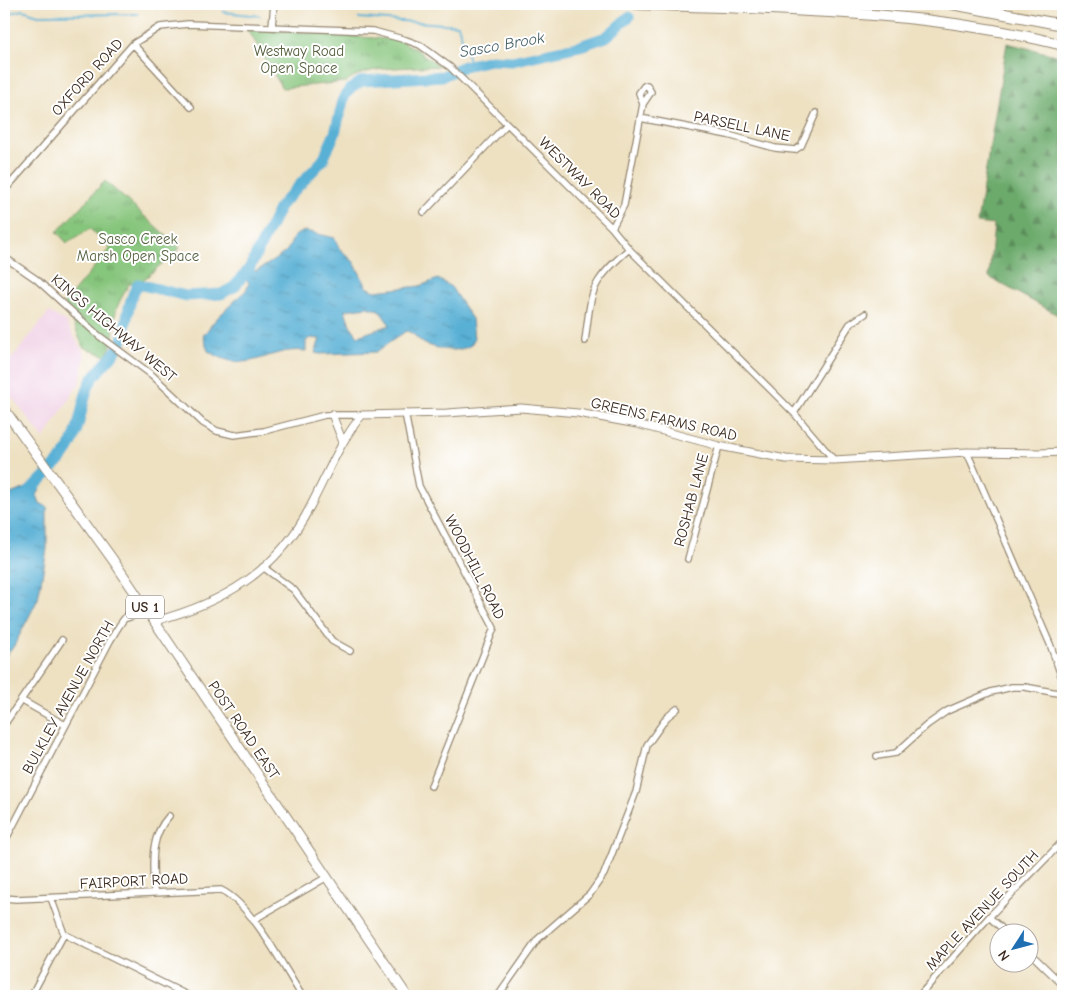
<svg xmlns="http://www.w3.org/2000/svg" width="1067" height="1000" font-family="'Comic Neue',sans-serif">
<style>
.built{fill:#f0d0e5}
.forest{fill:url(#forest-firs);stroke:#546a45}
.park{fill:url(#park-tufts);stroke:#60784d}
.water{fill:url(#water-ripples);stroke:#4a6d7a;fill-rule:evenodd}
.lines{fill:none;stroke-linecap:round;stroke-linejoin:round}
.stream{stroke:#58b0d5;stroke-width:2}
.river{stroke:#58b0d5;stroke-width:11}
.minor-casing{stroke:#948670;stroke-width:8}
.tertiary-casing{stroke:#948670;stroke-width:9}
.primary-casing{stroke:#948670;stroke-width:11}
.motorway-casing{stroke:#948670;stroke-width:12}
.minor{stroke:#fff;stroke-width:5.5}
.tertiary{stroke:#fff;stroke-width:7}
.primary{stroke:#fff;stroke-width:9}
.motorway{stroke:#fff;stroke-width:10}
.labels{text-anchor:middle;stroke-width:4;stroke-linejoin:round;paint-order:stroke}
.shield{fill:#fff;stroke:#766a62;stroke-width:1}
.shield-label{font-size:14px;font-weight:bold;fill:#3b2a1e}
.park-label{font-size:15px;fill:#55603f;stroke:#fff}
.street-label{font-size:15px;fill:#3b2a1e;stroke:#fff}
.water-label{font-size:16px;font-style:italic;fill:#476067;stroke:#fff}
</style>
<defs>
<pattern id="forest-firs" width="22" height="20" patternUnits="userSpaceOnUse" patternTransform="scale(1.25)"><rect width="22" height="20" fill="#6caa6c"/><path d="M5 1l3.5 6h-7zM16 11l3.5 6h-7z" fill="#5a8b58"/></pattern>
<pattern id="park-tufts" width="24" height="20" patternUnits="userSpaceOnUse" patternTransform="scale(1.25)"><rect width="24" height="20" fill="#86c57c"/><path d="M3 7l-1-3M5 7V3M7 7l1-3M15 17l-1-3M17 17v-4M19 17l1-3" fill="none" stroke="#6fa065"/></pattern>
<pattern id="water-ripples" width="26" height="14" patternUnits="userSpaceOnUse" patternTransform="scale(1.25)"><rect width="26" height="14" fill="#58b0d5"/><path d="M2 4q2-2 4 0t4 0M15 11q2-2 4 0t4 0" fill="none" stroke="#4a8fac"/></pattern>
</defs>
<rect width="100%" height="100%" fill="#fff"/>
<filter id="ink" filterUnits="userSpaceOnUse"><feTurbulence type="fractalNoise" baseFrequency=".02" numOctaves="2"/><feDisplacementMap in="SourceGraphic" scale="10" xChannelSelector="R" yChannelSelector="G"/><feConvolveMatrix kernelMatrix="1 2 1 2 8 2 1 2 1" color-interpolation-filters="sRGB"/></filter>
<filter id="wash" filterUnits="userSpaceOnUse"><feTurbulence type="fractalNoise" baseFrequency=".0096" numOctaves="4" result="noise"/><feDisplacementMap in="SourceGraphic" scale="20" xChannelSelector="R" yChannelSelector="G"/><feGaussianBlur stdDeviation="1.12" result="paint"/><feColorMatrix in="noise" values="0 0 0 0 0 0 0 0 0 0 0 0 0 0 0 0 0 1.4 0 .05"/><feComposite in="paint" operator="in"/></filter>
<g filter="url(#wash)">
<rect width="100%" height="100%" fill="#eee1c2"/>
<path class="built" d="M 49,312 L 65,321 L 85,355 L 80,382 L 44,439 L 4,387 L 4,368 Z"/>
<path class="forest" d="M 1007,43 L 1063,57 L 1063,318 L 989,277 L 994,225 L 977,223 Z"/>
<path class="park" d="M 247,28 L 399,40 L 414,48 L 439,66 C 415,68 363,65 346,82 L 282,88 Z
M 105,181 L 180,248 L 142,281 L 129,284 C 124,294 116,305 115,317 C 112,336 116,338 106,356 L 83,347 L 74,324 L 61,307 L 110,248 L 90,229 L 67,243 L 57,232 Z"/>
<path class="water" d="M 305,231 L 335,238 L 339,248 L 354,262 L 367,287 L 375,291 L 420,286 L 438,279 L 451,287 L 472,319 L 474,339 L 471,345 C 457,354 439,349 425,344 C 417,340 414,332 406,331 L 376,352 L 320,354 L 315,353 L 320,339 L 310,338 L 306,341 L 306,351 C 266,346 251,378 208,351 L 203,336 L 215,320 L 246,290 L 249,283 L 246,280 L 253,271 L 257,271 C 265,265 276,260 284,253 C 295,244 287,236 305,231 ZM 367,307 L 379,310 L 390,325 L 358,336 L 350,325 L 345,310 Z
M 32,486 L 40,490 L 37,495 L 40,503 L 47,507 L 47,549 L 38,599 L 14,646 L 4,658 L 4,499 L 10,494 Z"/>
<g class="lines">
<path class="stream" d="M 223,12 L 260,16
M 4,15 L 23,10 L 38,15 L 138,14
M 359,18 L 458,25 L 470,64"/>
<path class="river" d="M 4,513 C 13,502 26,497 35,486 C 46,474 59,464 68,450 C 80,431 81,405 89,385 C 97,368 114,359 121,342 C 128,322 127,302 138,284 L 186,296 L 221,294 L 234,287 L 249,269 L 281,205 L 323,160 L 335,133 L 344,97 L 350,89 L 362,81 L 443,76 L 464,66 L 491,60 L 512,61 L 580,46 L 606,37 L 629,17"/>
</g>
</g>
<g filter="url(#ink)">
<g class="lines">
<g class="minor-casing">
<path id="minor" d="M 272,26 L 274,4
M 133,44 L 191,107
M 640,118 L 728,135 L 775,148 L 795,150 L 801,146 L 816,113
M 4,191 L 133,44 L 160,27 L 188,24 L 373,31 L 406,40 L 420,45 L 450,67 L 612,228 L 629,249 L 794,413 L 834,460
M 424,212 L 507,124
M 612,228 L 624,205 L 643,104 L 639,93 L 644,86 L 647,85 L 651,92 L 643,104
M 4,257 L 36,279 L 98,335 L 152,375 L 203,423 L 217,431 L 234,435 L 264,431 L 325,415 L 362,415
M 585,341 C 592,289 589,284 629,249
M 405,413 L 419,486 L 494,628 L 431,786
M 794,413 L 850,324 L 865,314
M 967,452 L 1050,644 L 1063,681
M 688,559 L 719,446
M 263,567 L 294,590 L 332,641 L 350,651
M 127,618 L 139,614 L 144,606
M 21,700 L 65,725
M 4,725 L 62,640
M 877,756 L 896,753 L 927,725 L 947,711 L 991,692 L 1012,687 L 1025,687 L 1063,694
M 4,843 L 110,641 C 119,626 127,609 144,606
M 154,891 C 153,864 149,838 169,816
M 4,898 L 16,899 L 221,890 C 252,905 283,966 302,996
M 989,917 L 1006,932
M 253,920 L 327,877
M 64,934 L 189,996
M 1030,953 L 1063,985
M 31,996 L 64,934 L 51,898
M 498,996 L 538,939 L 590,894 L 604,874 L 636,792 L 647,745 L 667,717 L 677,709
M 919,996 L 989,917 L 1063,841"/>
</g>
<g class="tertiary-casing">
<path id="tertiary" d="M 332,414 L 342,440
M 155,621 C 222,603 277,572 310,507 C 327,475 339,443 362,415 L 447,413 L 521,408 L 578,413 L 637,424 L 719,446 L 786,459 L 834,460 L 967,452 L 1040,453 L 1063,452"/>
</g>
<g class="primary-casing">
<path id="primary" d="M 4,409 L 113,560 L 407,996"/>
</g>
<g class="motorway-casing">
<path id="motorway" d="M 637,4 C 780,10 924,9 1063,45
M 952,4 L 1063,25"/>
</g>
<use href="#minor" class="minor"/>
<use href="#tertiary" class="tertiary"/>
<use href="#primary" class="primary"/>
<use href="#motorway" class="motorway"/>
</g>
</g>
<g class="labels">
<rect class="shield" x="126" y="595.5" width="38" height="23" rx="4"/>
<g class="shield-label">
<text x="145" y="612">US 1</text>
</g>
<g class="park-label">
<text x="299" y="56">Westway Road<tspan x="299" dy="17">Open Space</tspan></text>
<text x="138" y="244">Sasco Creek<tspan x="138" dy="17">Marsh Open Space</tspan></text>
</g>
<g class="street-label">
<text transform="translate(87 77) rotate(-48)" y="5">OXFORD ROAD</text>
<text transform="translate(742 126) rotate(12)" y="5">PARSELL LANE</text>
<text transform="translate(580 178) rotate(45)" y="5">WESTWAY ROAD</text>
<text transform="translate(114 328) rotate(40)" y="5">KINGS HIGHWAY WEST</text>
<text transform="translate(664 419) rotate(13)" y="5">GREENS FARMS ROAD</text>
<text transform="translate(691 500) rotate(-75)" y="5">ROSHAB LANE</text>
<text transform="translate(475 567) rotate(63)" y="5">WOODHILL ROAD</text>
<text transform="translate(68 697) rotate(-61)" y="5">BULKLEY AVENUE NORTH</text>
<text transform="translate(244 730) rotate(56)" y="5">POST ROAD EAST</text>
<text transform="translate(134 881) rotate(-3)" y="5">FAIRPORT ROAD</text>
<text transform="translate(982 910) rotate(-47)" y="5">MAPLE AVENUE SOUTH</text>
</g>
<g class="water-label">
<text transform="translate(502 44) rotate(-10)" y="6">Sasco Brook</text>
</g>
</g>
<rect width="1067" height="1000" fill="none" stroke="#fff" stroke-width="20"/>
<g transform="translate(1014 948) rotate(234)"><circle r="24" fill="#ffffff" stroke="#b1aaa5"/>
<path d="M0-4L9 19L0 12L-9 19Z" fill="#1f6fb2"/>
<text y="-8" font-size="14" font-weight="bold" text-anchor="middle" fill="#3b2a1e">N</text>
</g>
</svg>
